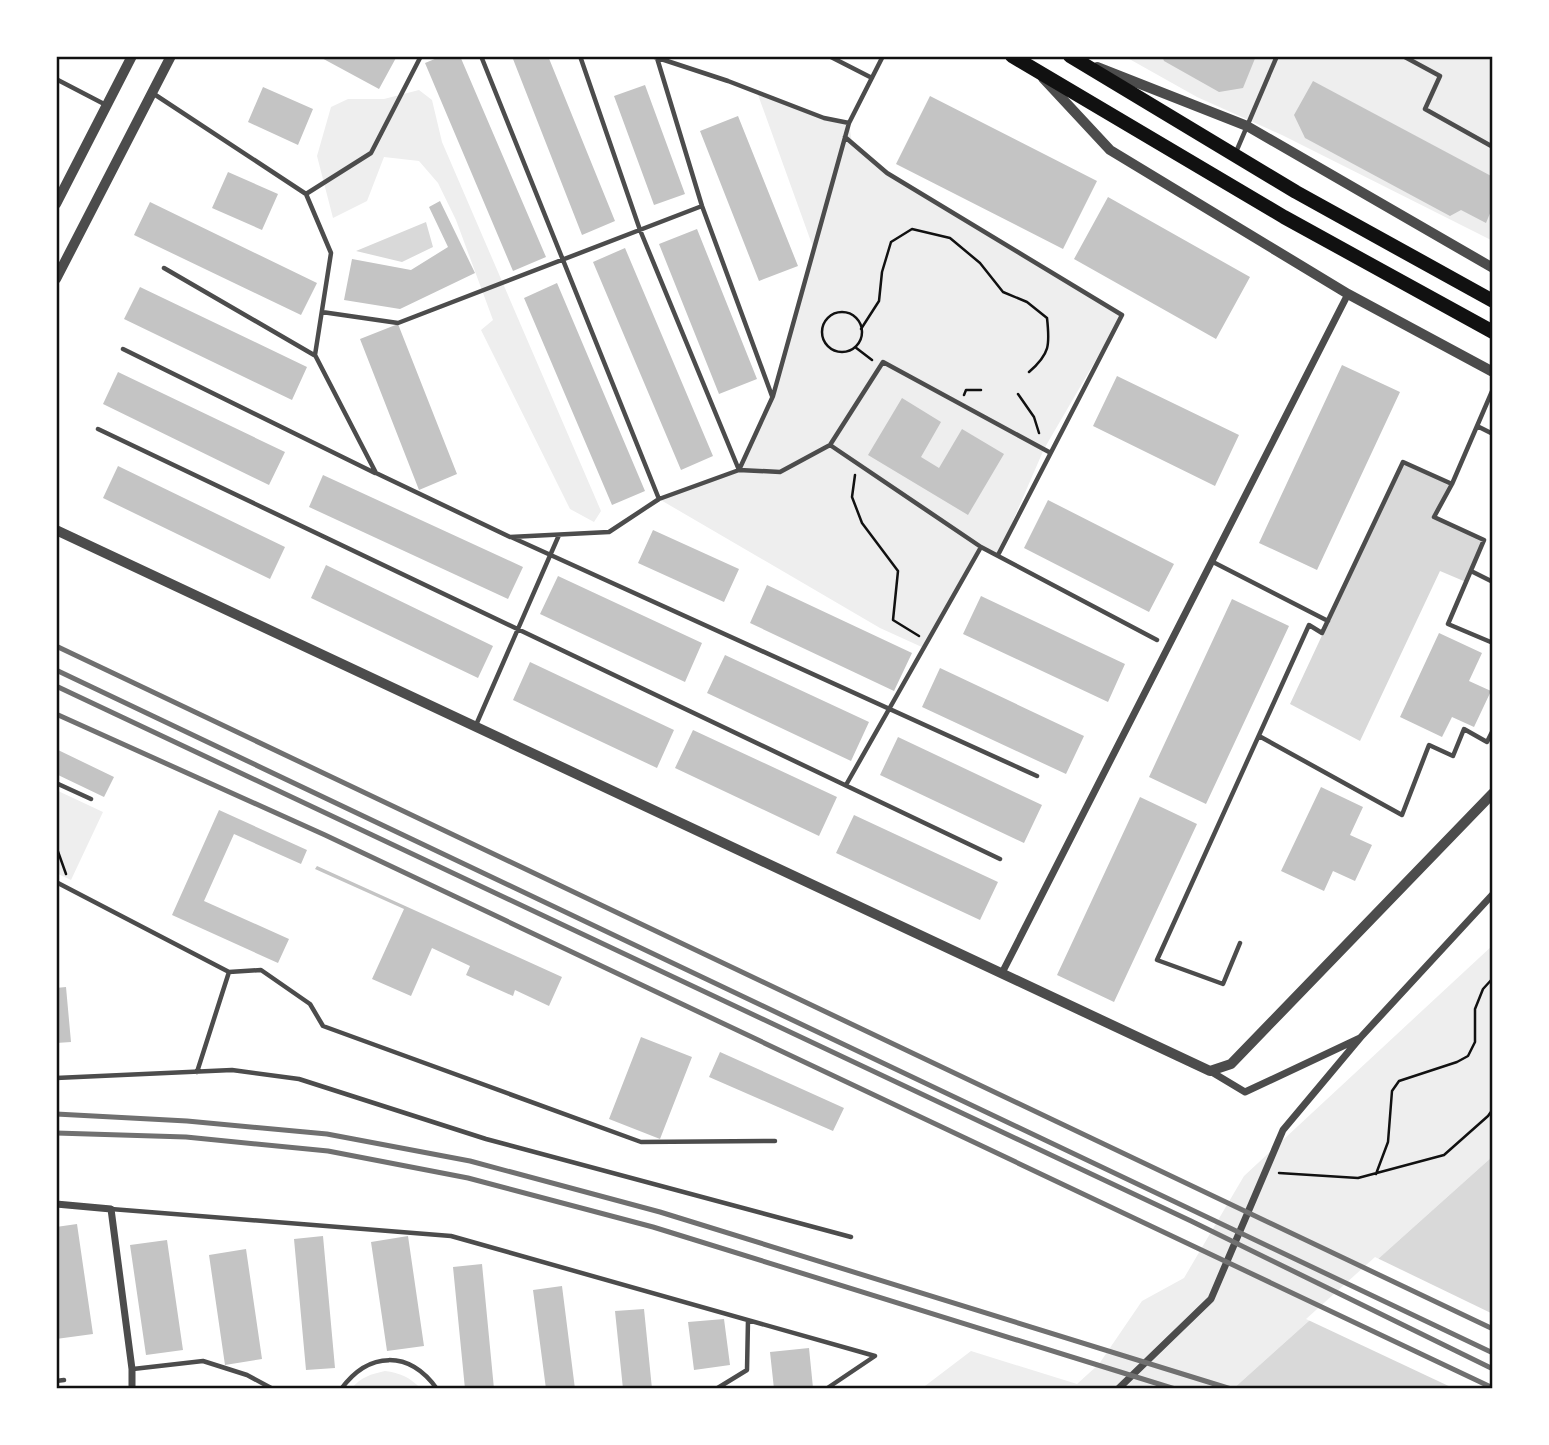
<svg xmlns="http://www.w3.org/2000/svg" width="1549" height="1445" font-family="'PT Serif',serif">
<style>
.green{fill:#eee}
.water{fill:#d9d9d9}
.pier{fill:#fff}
.building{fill:#c4c4c4}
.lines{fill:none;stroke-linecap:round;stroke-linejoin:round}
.path{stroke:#111;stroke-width:2.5}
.service{stroke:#4c4c4c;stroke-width:4.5}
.minor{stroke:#4c4c4c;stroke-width:7}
.tertiary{stroke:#4c4c4c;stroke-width:10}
.primary{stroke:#111;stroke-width:14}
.rail{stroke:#707070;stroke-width:5}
.neatline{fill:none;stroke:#111;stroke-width:2.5}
</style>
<rect width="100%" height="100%" fill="#fff"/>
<path class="green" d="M 1124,56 L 1493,56 L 1493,241 L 1282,135 L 1197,97 Z
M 419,90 L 432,100 L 442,142 L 601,511 L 594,522 L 570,509 L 481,330 L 493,320 L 456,220 L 438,183 L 419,161 L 384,157 L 367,201 L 333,218 L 317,156 L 331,107 L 348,99 L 384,99 Z
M 757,92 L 824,118 L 849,123 L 852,143 L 887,173 L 1122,315 L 1044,449 L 998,555 L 981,547 L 924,648 L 880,628 L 659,499 L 739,469 L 773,396 L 814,250 Z
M 56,790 L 103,812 L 71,880 L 56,873 Z
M 1493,945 L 1493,1156 L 1233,1389 L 921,1389 L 971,1351 L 1077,1384 L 1099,1364 L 1142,1301 L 1184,1278 L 1244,1176 Z
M 385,1371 C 400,1373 410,1377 421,1389 L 351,1389 C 361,1377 371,1374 385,1371 Z"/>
<path class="water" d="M 426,222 L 433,247 L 402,262 L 356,251 Z
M 1403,462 L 1452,484 L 1434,517 L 1484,540 L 1466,582 L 1440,571 L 1360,741 L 1290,704 Z
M 1493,1156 L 1493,1389 L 1233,1389 Z"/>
<path class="pier" d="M 1375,1257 L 1493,1314 L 1493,1389 L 1455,1389 L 1306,1319 Z"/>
<path class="building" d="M 318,56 L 397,56 L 379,89 Z
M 442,56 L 460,56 L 546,257 L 513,271 L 425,63 Z
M 522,56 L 548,56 L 615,221 L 582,235 L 513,59 Z
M 1162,56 L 1256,56 L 1243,88 L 1219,92 L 1164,61 Z
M 1313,81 L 1493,177 L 1493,206 L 1486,223 L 1461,210 L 1450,216 L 1305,138 L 1294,115 Z
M 645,85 L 685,194 L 654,205 L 614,96 Z
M 263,87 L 313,109 L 298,145 L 248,122 Z
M 930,96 L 1097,181 L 1063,249 L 896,164 Z
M 738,116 L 798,266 L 759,281 L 700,131 Z
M 228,172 L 278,194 L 262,230 L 212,208 Z
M 1108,197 L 1250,277 L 1216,339 L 1074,259 Z
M 440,201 L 475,273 L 400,309 L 344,300 L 352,259 L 411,270 L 448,247 L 429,207 Z
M 150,202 L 317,283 L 301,315 L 134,235 Z
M 697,229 L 757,379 L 719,394 L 659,244 Z
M 625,248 L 713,456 L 681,470 L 593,262 Z
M 557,283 L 645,491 L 612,505 L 524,298 Z
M 140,287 L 307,367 L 292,400 L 124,319 Z
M 398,324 L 457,474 L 419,490 L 360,339 Z
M 1342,365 L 1400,392 L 1317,570 L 1259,543 Z
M 118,372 L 285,452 L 269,485 L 103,404 Z
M 1117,376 L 1239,435 L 1215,486 L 1093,426 Z
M 902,398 L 941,422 L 921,457 L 939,468 L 962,429 L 1004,454 L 968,515 L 868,455 Z
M 118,466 L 285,547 L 270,579 L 103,498 Z
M 323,475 L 523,567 L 508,599 L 309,507 Z
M 1048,500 L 1174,564 L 1149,612 L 1024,548 Z
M 653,530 L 739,569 L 724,602 L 638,563 Z
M 326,565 L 493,646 L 478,678 L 311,598 Z
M 558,576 L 702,643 L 685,682 L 540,614 Z
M 767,585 L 912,653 L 894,691 L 750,623 Z
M 981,596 L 1125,664 L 1108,702 L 963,634 Z
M 1232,599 L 1289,626 L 1206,804 L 1149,777 Z
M 1439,633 L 1482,653 L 1469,681 L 1491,691 L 1474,727 L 1452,717 L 1442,737 L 1400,717 Z
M 725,655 L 869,722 L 851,761 L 707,693 Z
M 530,662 L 674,730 L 657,768 L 513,700 Z
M 940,668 L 1084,736 L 1066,774 L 922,707 Z
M 693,730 L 837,797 L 819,836 L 675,768 Z
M 898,737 L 1042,805 L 1024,843 L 880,775 Z
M 56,749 L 114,777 L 104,797 L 56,774 Z
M 1321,787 L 1363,807 L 1350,835 L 1372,845 L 1355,881 L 1333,871 L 1324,891 L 1281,871 Z
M 1140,797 L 1197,824 L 1114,1002 L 1057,975 Z
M 219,810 L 307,850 L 301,864 L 234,834 L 204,901 L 289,939 L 278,963 L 172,915 Z
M 854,815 L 998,882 L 980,920 L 836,853 Z
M 317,866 L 562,977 L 549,1006 L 515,990 L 513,996 L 466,975 L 470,966 L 432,948 L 411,996 L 372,979 L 404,909 L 315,869 Z
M 66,987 L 71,1042 L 56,1043 L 56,988 Z
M 641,1037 L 692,1057 L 660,1139 L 609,1119 Z
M 720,1052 L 844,1108 L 833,1131 L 709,1077 Z
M 77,1224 L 93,1334 L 56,1339 L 56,1227 Z
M 323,1236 L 335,1368 L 306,1370 L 294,1239 Z
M 408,1236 L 424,1346 L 387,1351 L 371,1242 Z
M 167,1240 L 183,1350 L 146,1355 L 130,1245 Z
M 246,1249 L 262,1359 L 225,1365 L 209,1255 Z
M 482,1264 L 494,1389 L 465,1389 L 453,1267 Z
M 562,1286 L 575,1389 L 546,1389 L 533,1290 Z
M 644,1309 L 652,1389 L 623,1389 L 615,1311 Z
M 724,1319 L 730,1365 L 694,1370 L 688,1322 Z
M 809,1348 L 813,1388 L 774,1389 L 770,1352 Z"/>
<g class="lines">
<path class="path" d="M822 332a20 20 0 1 1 40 0a20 20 0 1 1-40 0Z
M 861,329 L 879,301 L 882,272 L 891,242 L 912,229 L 950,238 L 980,263 L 1003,292 L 1027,302 L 1047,318 C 1050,345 1050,354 1029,372
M 855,347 L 872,360
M 1018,394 L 1034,417 L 1039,433
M 964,395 L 966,390 L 981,390
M 855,475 L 852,497 L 862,523 L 898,571 L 893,620 L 919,636
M 56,846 L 66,874
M 1279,1173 L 1358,1178 L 1444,1155 L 1488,1116 L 1493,1109
M 1376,1174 L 1388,1142 L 1392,1091 L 1399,1081 L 1457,1062 L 1468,1056 L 1475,1042 L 1475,1009 L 1483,989 L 1493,978"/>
<path class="service" d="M 481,56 L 659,499
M 580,56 L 640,230 L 739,470 L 780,472 L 830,445 L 981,547 L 846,785
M 652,56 L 728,81 L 824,118 L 849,123
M 829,56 L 872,78
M 1403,56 L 1440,76 L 1425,109 L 1493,147
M 657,58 L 702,206 L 772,396
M 56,79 L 106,105
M 154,94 L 306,194 L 331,253 L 315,355 L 376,473 L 510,537 L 609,532 L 659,499 L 739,470 L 773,396 L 849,123 L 883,56
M 845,137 L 887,173 L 1122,315 L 998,555
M 1236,152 L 1277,56
M 306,194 L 371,153 L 421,56
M 164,268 L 314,355
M 322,312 L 398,323 L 702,206
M 123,349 L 375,473
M 1477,426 L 1493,434
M 98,429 L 1000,859
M 830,445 L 883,362 L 1049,452
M 1452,484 L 1434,517 L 1484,540 L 1448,624 L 1493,643
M 511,537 L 1037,776
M 981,547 L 1157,640
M 1213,562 L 1328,621
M 1471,571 L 1493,582
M 476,725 L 559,535
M 1259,736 L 1402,815 L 1429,745 L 1453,756 L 1464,729 L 1487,742 L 1493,730
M 56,783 L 91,799
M 56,882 L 229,972 L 197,1072
M 1240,943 L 1223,984 L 1157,960 L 1309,625 L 1322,633 L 1403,462 L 1452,484 L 1493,389
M 229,972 L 261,970 L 310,1004 L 323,1026 L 641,1142 L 775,1141
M 56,1078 L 232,1070 L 299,1079 L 486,1139 L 851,1237
M 111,1209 L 451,1236 L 875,1356 L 826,1389
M 133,1369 L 203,1361 L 247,1375 L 273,1389
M 56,1381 L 64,1380
M 341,1389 C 369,1351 409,1350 437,1389
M 716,1389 L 747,1370 L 748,1320"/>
<path class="minor" d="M 1002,973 L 1348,294
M 1210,1071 L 1245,1092 L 1360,1038 L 1493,894
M 56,1204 L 111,1209 L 132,1369 L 132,1389
M 1118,1389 L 1211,1299 L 1283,1130 L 1360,1038"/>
<path class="tertiary" d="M 1097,67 L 1247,126 L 1493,268
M 1043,78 L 1110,150 L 1348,294 L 1493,372
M 56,204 L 132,56
M 56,279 L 171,56
M 56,530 L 1210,1071 L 1231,1064 L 1493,793"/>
<path class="primary" d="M 1012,56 L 1284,217 L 1493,332
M 1070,56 L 1296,192 L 1493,301"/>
<path class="rail" d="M 56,646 L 1493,1329
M 56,670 L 1493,1353
M 56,686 L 1191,1221 L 1493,1369
M 56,714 L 325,835 L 1493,1388
M 56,1114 L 187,1121 L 327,1134 L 470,1161 L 660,1212 L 1231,1389
M 56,1133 L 186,1137 L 328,1151 L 468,1178 L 653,1227 L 1175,1389"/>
</g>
<rect width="1549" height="1445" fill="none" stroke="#ffffff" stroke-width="116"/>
<rect x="58" y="58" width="1433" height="1329" class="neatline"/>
</svg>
